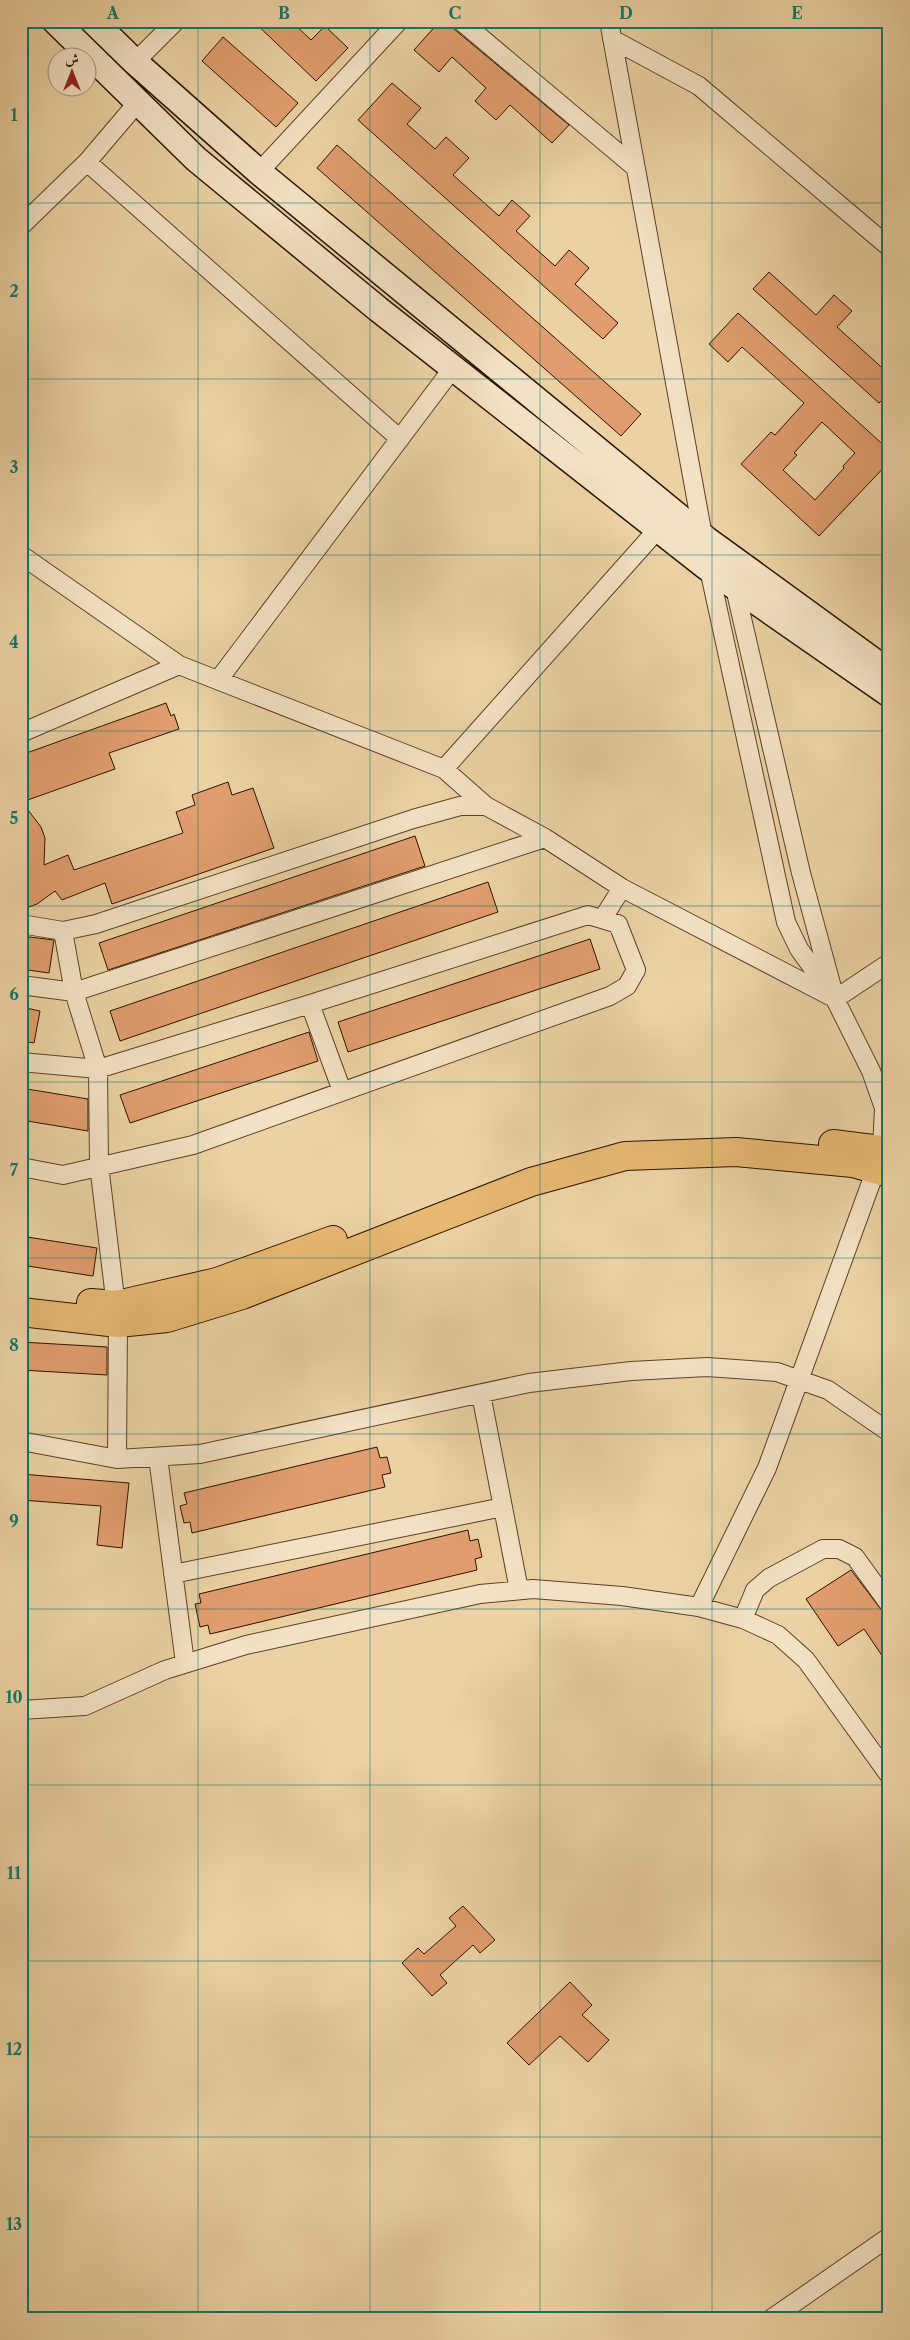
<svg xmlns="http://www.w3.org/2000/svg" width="910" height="2340" font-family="'Libre Caslon Text',Amiri,serif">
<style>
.building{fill:#e19d6d;stroke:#2d1100;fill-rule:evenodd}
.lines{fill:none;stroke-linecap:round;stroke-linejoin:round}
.street-casing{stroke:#5c4129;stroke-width:20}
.secondary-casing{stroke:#2d1100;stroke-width:28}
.primary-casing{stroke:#2d1100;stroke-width:30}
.street{stroke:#f2e1c3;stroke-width:18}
.secondary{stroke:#f2e1c3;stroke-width:25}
.primary{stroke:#e6b872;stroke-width:28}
.grid{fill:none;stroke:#0f766e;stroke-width:1;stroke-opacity:0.55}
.neatline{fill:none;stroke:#0f766e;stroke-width:2}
.grid-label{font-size:16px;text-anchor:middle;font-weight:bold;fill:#0f766e}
</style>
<rect width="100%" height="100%" fill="#ebd1a3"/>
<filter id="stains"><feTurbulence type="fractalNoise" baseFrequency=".004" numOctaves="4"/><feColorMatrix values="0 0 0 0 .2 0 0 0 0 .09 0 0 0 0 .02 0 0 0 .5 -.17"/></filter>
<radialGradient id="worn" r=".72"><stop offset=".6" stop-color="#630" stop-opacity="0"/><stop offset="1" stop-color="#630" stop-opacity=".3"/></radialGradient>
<path class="building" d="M 253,21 L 291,21 L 311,40 L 325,26 L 348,48 L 316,81 Z
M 440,21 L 451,21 L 454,29 L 569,125 L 552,143 L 510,105 L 496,120 L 475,101 L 486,88 L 452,57 L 439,72 L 414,50 Z
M 223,37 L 298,103 L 276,127 L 202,61 Z
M 392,83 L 421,108 L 407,124 L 435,149 L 446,137 L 469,158 L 453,175 L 499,216 L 512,200 L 530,216 L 516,231 L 555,266 L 569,250 L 589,268 L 575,284 L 618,323 L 603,339 L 358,120 Z
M 337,145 L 641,414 L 621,436 L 317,168 Z
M 769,272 L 816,315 L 834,295 L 852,311 L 837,327 L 889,374 L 889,393 L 879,403 L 753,289 Z
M 738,313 L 889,450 L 889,462 L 819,536 L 741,464 L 771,432 L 775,435 L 804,403 L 742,347 L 728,362 L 709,344 ZM 822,422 L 855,453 L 843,466 L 844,468 L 815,500 L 783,470 L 797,455 L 794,453 Z
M 166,703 L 171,716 L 174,714 L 179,729 L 109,753 L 115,769 L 22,802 L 41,827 L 45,838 L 44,865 L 68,855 L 74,870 L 183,833 L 176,812 L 195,805 L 192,795 L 228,782 L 232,795 L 253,788 L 274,848 L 112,904 L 105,883 L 62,900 L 55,891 L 37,904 L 21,910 L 21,755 Z
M 415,836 L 425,866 L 108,970 L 99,943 Z
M 488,882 L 498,912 L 120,1041 L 110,1011 Z
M 21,936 L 54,940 L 49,973 L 21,969 Z
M 590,939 L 600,969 L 348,1052 L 338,1022 Z
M 21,1007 L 40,1011 L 34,1043 L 21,1041 Z
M 309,1032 L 318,1061 L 130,1123 L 120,1095 Z
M 21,1088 L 88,1099 L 88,1131 L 21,1120 Z
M 21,1236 L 97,1248 L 93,1276 L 21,1265 Z
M 21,1342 L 107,1347 L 107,1375 L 21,1370 Z
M 377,1447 L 380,1458 L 387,1457 L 391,1473 L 382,1475 L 385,1487 L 192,1533 L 190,1522 L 184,1523 L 180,1506 L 187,1504 L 184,1493 Z
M 21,1474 L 129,1483 L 122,1548 L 97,1545 L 101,1506 L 21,1500 Z
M 468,1530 L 470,1541 L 478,1539 L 482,1557 L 475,1559 L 477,1570 L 210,1634 L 208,1625 L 200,1627 L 195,1604 L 201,1603 L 199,1594 Z
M 851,1570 L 889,1620 L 889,1666 L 864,1629 L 838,1646 L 806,1599 Z
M 463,1906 L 495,1940 L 480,1953 L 473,1945 L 440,1975 L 447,1983 L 432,1996 L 402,1963 L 418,1948 L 424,1954 L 456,1926 L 449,1918 Z
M 570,1982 L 592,2005 L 582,2015 L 609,2040 L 588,2062 L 560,2036 L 529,2065 L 507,2043 Z"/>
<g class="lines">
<g class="street-casing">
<path id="street" d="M 461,21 L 636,168
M 609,21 L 709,569 L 786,922 L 799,949 L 835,999 L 871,1071 L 884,1108 L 882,1149 L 876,1169 L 767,1468 L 699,1607
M 612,39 L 699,86 L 889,247
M 135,62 L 176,21
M 87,162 L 400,439
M 259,172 L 399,21
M 21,226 L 87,162 L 138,102
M 21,555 L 179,665 L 444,769 L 486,806
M 734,584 L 801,873 L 833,991
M 219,679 L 453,368
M 21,733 L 179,665
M 444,769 L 658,529
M 603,918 L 622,888
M 21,924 L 63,931 L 96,924 L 413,819 L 460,806 L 486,806 L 545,838 L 622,888 L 830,996
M 63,931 L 74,992 L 98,1069 L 99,1165 L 118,1323 L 117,1459
M 21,985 L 74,992 L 545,838
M 835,999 L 889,963
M 310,1004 L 342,1091
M 21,1062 L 98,1069 L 310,1004 L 588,915 L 618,924 L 636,970 L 627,986 L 610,996 L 193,1145 L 63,1175 L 21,1167
M 481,1394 L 519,1590
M 21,1441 L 117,1459 L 200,1454 L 529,1383 L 631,1371 L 707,1367 L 777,1372 L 828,1390 L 889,1432
M 158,1457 L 185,1663
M 173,1574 L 503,1507
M 743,1619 L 755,1590 L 769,1578 L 823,1549 L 839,1549 L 855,1557 L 889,1604
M 21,1710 L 85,1706 L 165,1670 L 246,1645 L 480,1594 L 533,1589 L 622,1596 L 699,1607 L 743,1619 L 778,1635 L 806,1660 L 889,1775
M 771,2319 L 889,2237"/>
</g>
<g class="secondary-casing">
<path id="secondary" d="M 55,21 L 196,159 L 378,309 L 705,566 L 889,694
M 93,21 L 135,62 L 259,172 L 706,539 L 889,672"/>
</g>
<g class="primary-casing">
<path id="primary" d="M 833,1144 L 889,1151
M 91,1303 L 117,1305 L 217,1282 L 333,1240
M 21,1312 L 118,1323 L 167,1318 L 242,1295 L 531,1182 L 625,1156 L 736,1152 L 853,1163 L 889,1173"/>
</g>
<use href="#street" class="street"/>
<use href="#secondary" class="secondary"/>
<use href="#primary" class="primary"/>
</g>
<path class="grid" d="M 198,21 L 198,2319M 370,21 L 370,2319M 540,21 L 540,2319M 712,21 L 712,2319M 21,203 L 889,203M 21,379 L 889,379M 21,555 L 889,555M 21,731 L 889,731M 21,906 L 889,906M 21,1082 L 889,1082M 21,1258 L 889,1258M 21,1434 L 889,1434M 21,1609 L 889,1609M 21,1785 L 889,1785M 21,1961 L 889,1961M 21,2137 L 889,2137"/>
<rect width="910" height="2340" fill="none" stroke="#ebd1a3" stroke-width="55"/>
<g transform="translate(72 72)"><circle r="24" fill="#f2e1c3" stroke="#a38e75"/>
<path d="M0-4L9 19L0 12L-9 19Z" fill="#8f2418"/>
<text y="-8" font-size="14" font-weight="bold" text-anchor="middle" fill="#2d1100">ش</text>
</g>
<rect x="28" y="28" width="854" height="2284" class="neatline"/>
<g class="grid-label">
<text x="113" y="19">A</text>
<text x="284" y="19">B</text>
<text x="455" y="19">C</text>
<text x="626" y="19">D</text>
<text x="797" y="19">E</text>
<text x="14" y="121">1</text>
<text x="14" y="297">2</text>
<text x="14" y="473">3</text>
<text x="14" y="648">4</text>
<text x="14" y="824">5</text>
<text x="14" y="1000">6</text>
<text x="14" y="1176">7</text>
<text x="14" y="1351">8</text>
<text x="14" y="1527">9</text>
<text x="14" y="1703">10</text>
<text x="14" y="1879">11</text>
<text x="14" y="2055">12</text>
<text x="14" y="2230">13</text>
</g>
<rect width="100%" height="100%" filter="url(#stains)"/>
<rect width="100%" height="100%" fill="url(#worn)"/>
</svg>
